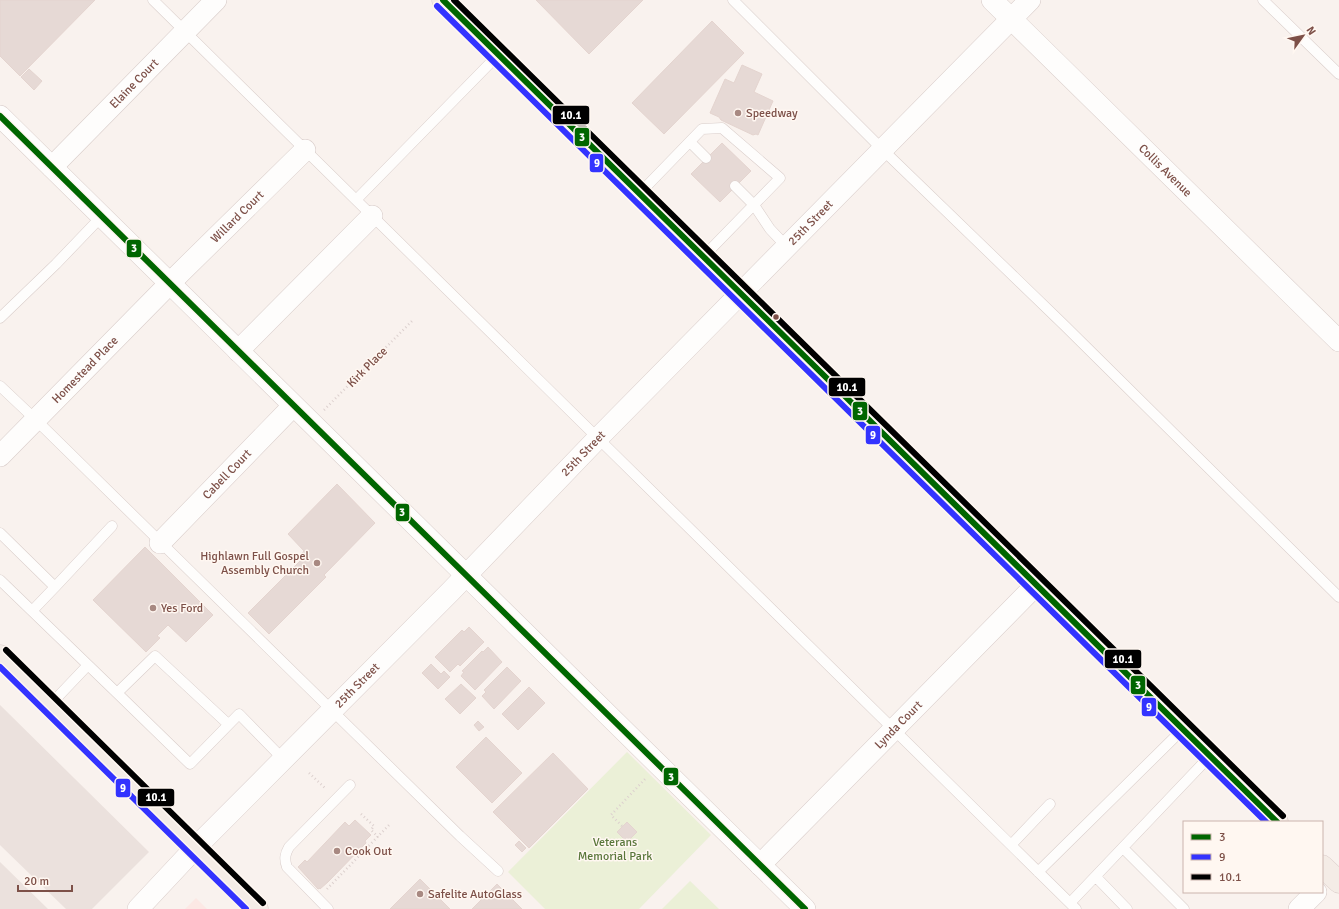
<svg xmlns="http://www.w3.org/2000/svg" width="1339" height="909" font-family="Signika,sans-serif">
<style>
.commercial{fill:#fce8e4}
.industrial{fill:#ebe1dd}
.green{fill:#ebf0d7}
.building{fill:#e6d9d5;stroke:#e4d4cf}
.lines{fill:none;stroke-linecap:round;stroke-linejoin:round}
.service-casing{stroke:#d9cdca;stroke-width:11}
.minor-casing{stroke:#d9cdca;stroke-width:22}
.primary-casing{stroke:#dbcdca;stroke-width:23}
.path{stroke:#dcd0ce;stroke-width:2.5;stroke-dasharray:1 3;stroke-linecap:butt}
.service{stroke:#fefdfc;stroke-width:10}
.minor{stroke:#fefdfc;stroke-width:21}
.primary{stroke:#f4ece6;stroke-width:22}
.bus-1-casing{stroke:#fff7f1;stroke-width:9}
.bus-2-casing{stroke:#fff7f1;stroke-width:9}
.bus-3-casing{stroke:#fff7f1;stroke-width:9}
.bus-1{stroke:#060;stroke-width:6}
.bus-2{stroke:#33f;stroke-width:6}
.bus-3{stroke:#000;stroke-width:6}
.poi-dot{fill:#a88982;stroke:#fff7f1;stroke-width:1.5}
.bus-dot{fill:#7d5048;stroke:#fff7f1;stroke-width:1.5}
.labels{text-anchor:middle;stroke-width:3;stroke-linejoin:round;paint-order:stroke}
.street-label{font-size:12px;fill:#7d5048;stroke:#fff7f1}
.poi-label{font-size:12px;fill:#7d5048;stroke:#fff7f1;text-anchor:start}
.park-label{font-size:12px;fill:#59773a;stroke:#fff7f1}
.line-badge{stroke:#fff7f1;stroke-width:1.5}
.badge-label{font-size:11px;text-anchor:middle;font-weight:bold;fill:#fff}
</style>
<rect width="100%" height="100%" fill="#f9f2ee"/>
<path class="commercial" d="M 196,898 L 207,909 L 185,909 Z"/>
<path class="industrial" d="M 0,705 L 149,852 L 92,909 L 66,909 L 0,845 Z
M 0,862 L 48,909 L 0,909 Z"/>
<path class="green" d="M 627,752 L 711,835 L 639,909 L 545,909 L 508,872 Z
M 690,881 L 719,909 L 662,909 Z"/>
<path class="building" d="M 0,0 L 95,0 L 20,76 L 0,56 Z
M 536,0 L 643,0 L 589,54 Z
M 712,21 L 744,53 L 664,134 L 632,103 Z
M 742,65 L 762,74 L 754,92 L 773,101 L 758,135 L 756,134 L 753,135 L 721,120 L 719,117 L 710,113 L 725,79 L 734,83 Z
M 29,69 L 42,81 L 34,90 L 21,77 Z
M 722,143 L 751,171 L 720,202 L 691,174 Z
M 337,484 L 375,523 L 324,575 L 326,577 L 269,634 L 248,613 L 286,575 L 285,574 L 290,569 L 291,570 L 304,557 L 301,554 L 304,551 L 288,534 Z
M 145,547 L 213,615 L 186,642 L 168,625 L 157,636 L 160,638 L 146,652 L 93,600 Z
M 469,627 L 484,642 L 460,666 L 458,664 L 450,672 L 435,657 L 462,630 L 464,632 Z
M 488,647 L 502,662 L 475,690 L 461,676 L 464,672 L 462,671 L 482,651 L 483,652 Z
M 431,664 L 441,674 L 444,671 L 450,677 L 438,689 L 422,673 Z
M 507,667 L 521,681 L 494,709 L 482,696 L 486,692 L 484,690 Z
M 461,684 L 476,698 L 460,714 L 445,699 Z
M 529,687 L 545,703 L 518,730 L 502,714 Z
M 478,721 L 484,727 L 479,731 L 474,725 Z
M 486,737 L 522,773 L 492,803 L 456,767 Z
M 553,753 L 588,789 L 529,848 L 493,812 Z
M 355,820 L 371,835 L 365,841 L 366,843 L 328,882 L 320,889 L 320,888 L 318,889 L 298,867 L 305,860 L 307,862 L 345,822 L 349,826 Z
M 627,822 L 637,832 L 627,842 L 617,832 Z
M 519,841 L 526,848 L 522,852 L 515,845 Z
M 420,879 L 450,909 L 390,909 Z
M 497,884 L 522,909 L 472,909 Z"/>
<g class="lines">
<g class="service-casing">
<path id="service" d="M 153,0 L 1076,909
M 733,0 L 883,150 L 1063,324 L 1339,597
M 1263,0 L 1339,74
M 690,142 L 706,158
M 735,186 L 754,205 L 770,229 L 787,247
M 639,194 L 702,129 L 722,128 L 780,178 L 703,257
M 356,200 L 498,55
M 0,318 L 56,264 L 102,216
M 0,386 L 36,420 L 460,836 L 498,871
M 0,533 L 55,587 L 112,526
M 0,580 L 117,693
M 32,611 L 55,587
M 50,705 L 88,665
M 228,724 L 155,656 L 117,693 L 190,764 L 239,714 L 283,759
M 1011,845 L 1050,804
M 1123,848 L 1184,909
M 1038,872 L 1183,729
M 1096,877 L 1127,909
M 1070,903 L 1210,756
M 328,909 L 287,867 C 284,859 285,854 289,847 L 350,785"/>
</g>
<g class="minor-casing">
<g id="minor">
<path id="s1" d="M 992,0 L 1339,341"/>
<path d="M 0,116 L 805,909"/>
<path id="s2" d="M 52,167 L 216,0"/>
<path d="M 238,351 L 372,216"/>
<path id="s3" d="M 0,456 L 179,274 L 305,150"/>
<path id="s4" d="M 160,543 L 293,406"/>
<path id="s5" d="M 760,865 L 1036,585"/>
<path id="s6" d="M 138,909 L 195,848 L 451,591 L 598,438 L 1030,0"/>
<path d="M 1299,909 L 1316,892"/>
</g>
</g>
<g class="primary-casing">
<path id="primary" d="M 443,0 L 1277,822
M 0,656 L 257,909
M 1322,866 L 1339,882"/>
</g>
<path class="path" d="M 324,410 L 413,320
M 309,773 L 326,789
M 361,814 L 374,826 L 371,830 L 378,837
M 622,826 L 611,815 L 646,778
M 327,889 L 391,823"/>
<use href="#service" class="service"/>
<use href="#minor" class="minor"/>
<use href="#primary" class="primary"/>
<g class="bus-1-casing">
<path id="bus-1" d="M 443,0 L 1277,822
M 0,116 L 805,909"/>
</g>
<g class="bus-2-casing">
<path id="bus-2" d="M 437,6 L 1266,822
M 0,667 L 246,909"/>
</g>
<g class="bus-3-casing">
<path id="bus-3" d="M 454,0 L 1283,816
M 6,650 L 263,903"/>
</g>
<use href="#bus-1" class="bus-1"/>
<use href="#bus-2" class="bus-2"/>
<use href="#bus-3" class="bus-3"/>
</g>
<g class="poi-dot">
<circle cx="738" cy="113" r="4"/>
<circle cx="317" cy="563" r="4"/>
<circle cx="153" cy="608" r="4"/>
<circle cx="337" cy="851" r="4"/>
<circle cx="420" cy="894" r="4"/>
</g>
<circle class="bus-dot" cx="776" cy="317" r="3.5"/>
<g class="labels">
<g class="street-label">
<text dy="4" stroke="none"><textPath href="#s2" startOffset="117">Elaine Court</textPath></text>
<text dy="4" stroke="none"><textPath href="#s1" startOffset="243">Collis Avenue</textPath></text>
<text dy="4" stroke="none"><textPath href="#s3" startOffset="337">Willard Court</textPath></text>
<text dy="4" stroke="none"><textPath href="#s6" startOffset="961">25th Street</textPath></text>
<text transform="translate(367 367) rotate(-45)" y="4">Kirk Place</text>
<text dy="4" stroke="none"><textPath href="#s3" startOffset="121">Homestead Place</textPath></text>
<text dy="4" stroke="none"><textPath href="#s6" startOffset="637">25th Street</textPath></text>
<text dy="4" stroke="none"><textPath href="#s4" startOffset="96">Cabell Court</textPath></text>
<text dy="4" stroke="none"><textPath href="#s6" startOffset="313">25th Street</textPath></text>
<text dy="4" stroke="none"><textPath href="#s5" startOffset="197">Lynda Court</textPath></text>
</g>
<g class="poi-label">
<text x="746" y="117">Speedway</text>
<text x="309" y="560" text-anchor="end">Highlawn Full Gospel<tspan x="309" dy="14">Assembly Church</tspan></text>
<text x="161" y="612">Yes Ford</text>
<text x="345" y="855">Cook Out</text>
<text x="428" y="898">Safelite AutoGlass</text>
</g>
<g class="park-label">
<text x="615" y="846">Veterans<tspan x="615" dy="14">Memorial Park</tspan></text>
</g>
</g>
<g class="line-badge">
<rect x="552" y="105" width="38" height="20" rx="4" fill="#000"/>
<rect x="574" y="127" width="16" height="20" rx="4" fill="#060"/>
<rect x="589" y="153" width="15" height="20" rx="4" fill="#33f"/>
<rect x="126" y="239" width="16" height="19" rx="4" fill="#060"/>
<rect x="828" y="377" width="38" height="20" rx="4" fill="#000"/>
<rect x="852" y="401" width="16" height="20" rx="4" fill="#060"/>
<rect x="865" y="425" width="16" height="20" rx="4" fill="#33f"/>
<rect x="395" y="503" width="15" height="19" rx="4" fill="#060"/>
<rect x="1104" y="649" width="38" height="20" rx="4" fill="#000"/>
<rect x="1130" y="675" width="16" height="20" rx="4" fill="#060"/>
<rect x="1141" y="697" width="16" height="20" rx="4" fill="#33f"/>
<rect x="663" y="767" width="16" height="19" rx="4" fill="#060"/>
<rect x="115" y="778" width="16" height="20" rx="4" fill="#33f"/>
<rect x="137" y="788" width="38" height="19" rx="4" fill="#000"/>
</g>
<g class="badge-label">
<text x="571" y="119">10.1</text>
<text x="582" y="141">3</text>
<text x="597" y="167">9</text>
<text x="134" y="252">3</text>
<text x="847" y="391">10.1</text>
<text x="860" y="415">3</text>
<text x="873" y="439">9</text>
<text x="402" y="516">3</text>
<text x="1123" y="663">10.1</text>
<text x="1138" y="689">3</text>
<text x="1149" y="711">9</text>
<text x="671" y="781">3</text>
<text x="123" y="792">9</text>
<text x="156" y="801">10.1</text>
</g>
<rect x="1183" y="821" width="140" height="72" fill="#fff7f1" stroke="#cbb4ad"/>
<rect x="1191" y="834" width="20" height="6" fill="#006600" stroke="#cbb4ad"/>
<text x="1219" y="841" font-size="12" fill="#7d5048">3</text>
<rect x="1191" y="854" width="20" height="6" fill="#3333ff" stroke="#cbb4ad"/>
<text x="1219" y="861" font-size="12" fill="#7d5048">9</text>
<rect x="1191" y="874" width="20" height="6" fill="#000000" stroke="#cbb4ad"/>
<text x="1219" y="881" font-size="12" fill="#7d5048">10.1</text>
<g transform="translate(1303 36) rotate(57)" stroke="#fff7f1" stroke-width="3" paint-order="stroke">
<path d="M0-3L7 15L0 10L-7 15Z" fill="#7d5048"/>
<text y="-6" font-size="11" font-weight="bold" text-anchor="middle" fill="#7d5048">N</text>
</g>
<path d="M18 885v6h54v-6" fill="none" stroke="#7d5048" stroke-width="2"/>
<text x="24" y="885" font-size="12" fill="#7d5048" stroke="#fff7f1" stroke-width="3" paint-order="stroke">20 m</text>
</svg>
